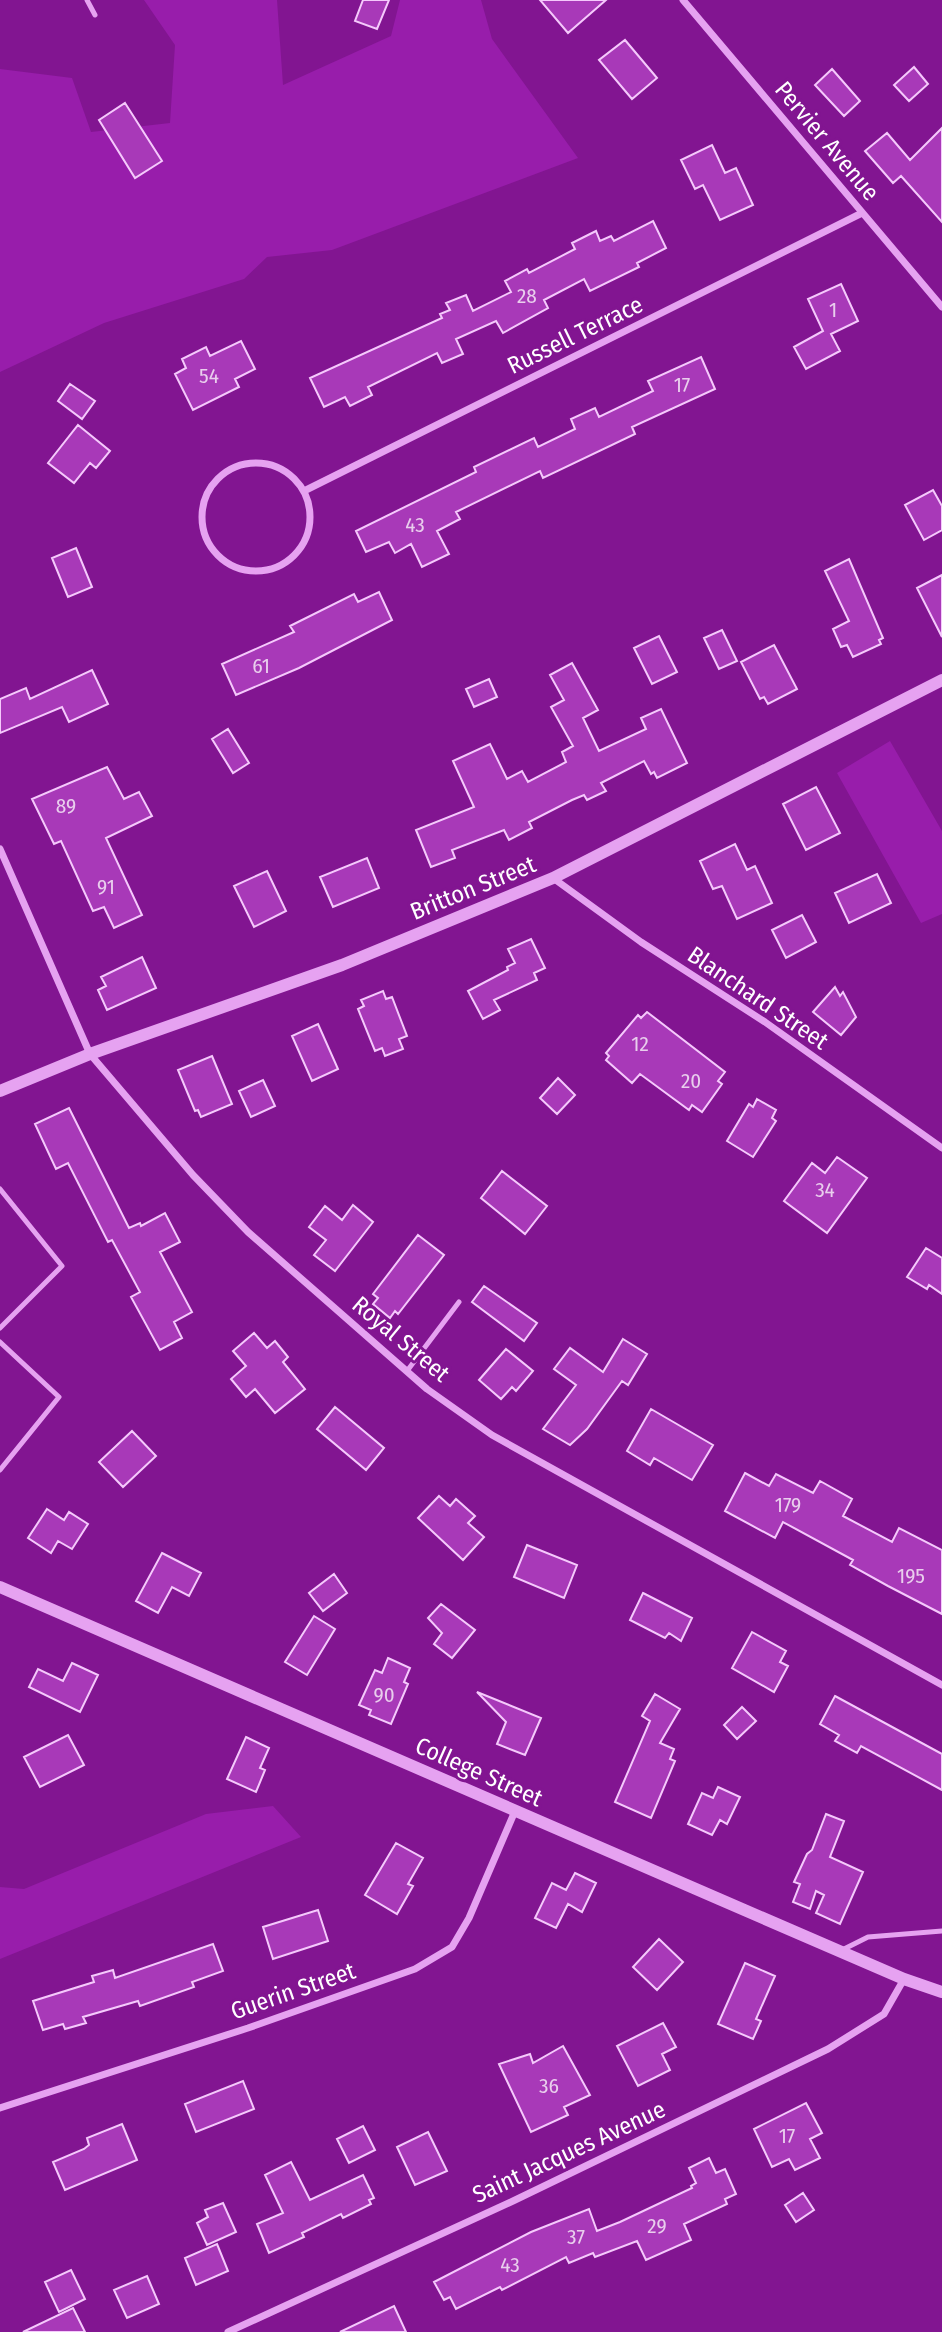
<svg xmlns="http://www.w3.org/2000/svg" width="942" height="2332" font-family="'Fira Sans Condensed',sans-serif">
<style>
.green{fill:#981dab}
.building{fill:#a839b8;stroke:#f5c9fc;stroke-width:2}
.lines{fill:none;stroke-linecap:round;stroke-linejoin:round}
.service{stroke:#e6a2f1;stroke-width:5}
.minor{stroke:#e6a2f1;stroke-width:7}
.tertiary{stroke:#e6a2f1;stroke-width:12}
.labels{text-anchor:middle;stroke-width:6;stroke-linejoin:round;paint-order:stroke}
.number-label{font-size:21px;fill:#e9ceed}
.street-label{font-size:24px;fill:#fff;stroke:#821591}
</style>
<rect width="100%" height="100%" fill="#821591"/>
<path class="green" d="M 144,0 L 277,0 L 283,85 L 391,36 L 400,0 L 481,0 L 492,39 L 578,158 L 332,250 L 267,257 L 244,279 L 104,323 L 0,372 L 0,69 L 72,78 L 91,132 L 170,123 L 175,45 Z
M 890,741 L 942,831 L 942,914 L 921,923 L 837,773 Z
M 273,1806 L 301,1837 L 0,1959 L 0,1887 L 24,1889 L 206,1814 Z"/>
<path class="building" d="M 363,0 L 389,0 L 377,29 L 355,21 Z
M 540,0 L 606,0 L 568,33 Z
M 625,40 L 657,78 L 632,99 L 599,60 Z
M 914,67 L 928,84 L 909,101 L 894,85 Z
M 832,69 L 860,101 L 844,116 L 815,85 Z
M 125,103 L 162,161 L 135,178 L 99,120 Z
M 942,128 L 942,222 L 901,176 L 893,183 L 865,151 L 887,133 L 910,160 Z
M 712,145 L 725,173 L 736,168 L 753,205 L 720,220 L 703,185 L 695,189 L 681,160 Z
M 653,221 L 666,248 L 637,263 L 639,267 L 590,291 L 584,279 L 544,300 L 548,308 L 503,333 L 496,321 L 456,339 L 463,354 L 442,363 L 437,353 L 368,387 L 372,395 L 350,406 L 345,397 L 324,407 L 310,378 L 442,318 L 440,314 L 450,310 L 446,303 L 466,295 L 473,311 L 511,292 L 505,281 L 527,269 L 529,273 L 575,249 L 572,243 L 596,231 L 600,241 L 611,236 L 614,241 Z
M 841,284 L 858,321 L 831,334 L 840,351 L 806,369 L 794,347 L 823,331 L 808,299 Z
M 241,341 L 255,369 L 235,379 L 239,387 L 193,410 L 175,374 L 186,368 L 182,359 L 206,347 L 210,356 Z
M 701,357 L 715,389 L 632,427 L 635,434 L 543,478 L 540,471 L 456,512 L 460,519 L 437,531 L 449,554 L 422,567 L 411,544 L 395,553 L 389,542 L 366,552 L 356,531 L 476,472 L 474,467 L 534,438 L 538,447 L 575,429 L 571,419 L 595,408 L 599,417 L 653,391 L 648,381 Z
M 70,384 L 95,401 L 82,419 L 58,401 Z
M 78,425 L 110,451 L 96,468 L 90,463 L 74,483 L 48,463 Z
M 933,490 L 942,506 L 942,530 L 924,540 L 905,505 Z
M 76,548 L 92,587 L 68,597 L 52,558 Z
M 849,559 L 883,638 L 879,640 L 881,644 L 853,657 L 847,645 L 841,647 L 833,629 L 849,621 L 825,571 Z
M 942,575 L 942,637 L 917,588 Z
M 379,592 L 392,620 L 299,668 L 236,695 L 222,664 L 294,632 L 290,626 L 354,594 L 358,602 Z
M 722,630 L 737,661 L 719,669 L 704,638 Z
M 659,636 L 677,672 L 652,684 L 634,648 Z
M 774,645 L 797,689 L 768,704 L 764,697 L 760,699 L 741,662 Z
M 572,663 L 598,710 L 583,718 L 599,751 L 646,729 L 641,718 L 661,709 L 687,763 L 657,778 L 654,772 L 651,774 L 644,761 L 601,783 L 606,791 L 587,800 L 584,795 L 572,800 L 529,822 L 532,828 L 509,840 L 504,830 L 452,850 L 455,858 L 431,867 L 416,830 L 474,807 L 453,761 L 490,744 L 507,779 L 522,771 L 528,782 L 566,762 L 562,752 L 573,746 L 551,707 L 564,700 L 550,675 Z
M 92,670 L 108,704 L 69,722 L 62,707 L 0,733 L 0,699 L 26,688 L 30,699 Z
M 489,679 L 497,697 L 474,707 L 466,689 Z
M 228,729 L 249,763 L 233,773 L 212,739 Z
M 107,767 L 124,799 L 139,792 L 152,816 L 106,838 L 142,915 L 114,928 L 104,907 L 93,911 L 61,841 L 54,844 L 32,799 Z
M 816,787 L 840,833 L 806,850 L 783,804 Z
M 735,844 L 747,870 L 755,866 L 772,903 L 737,919 L 722,886 L 713,889 L 700,861 Z
M 367,858 L 379,888 L 333,907 L 320,877 Z
M 267,871 L 286,911 L 254,927 L 234,886 Z
M 877,874 L 891,903 L 849,923 L 835,893 Z
M 802,915 L 816,942 L 786,958 L 772,930 Z
M 531,939 L 545,968 L 534,973 L 537,980 L 494,1000 L 500,1010 L 483,1019 L 468,991 L 508,970 L 507,967 L 515,963 L 508,949 Z
M 142,957 L 156,988 L 107,1010 L 98,990 L 106,986 L 101,977 Z
M 835,987 L 840,996 L 843,992 L 856,1017 L 841,1035 L 813,1012 Z
M 383,991 L 386,999 L 392,997 L 407,1036 L 399,1039 L 403,1049 L 385,1056 L 382,1048 L 375,1051 L 358,1009 L 364,1006 L 361,1000 Z
M 647,1012 L 725,1072 L 718,1081 L 722,1084 L 702,1112 L 692,1105 L 689,1110 L 640,1074 L 632,1083 L 606,1060 L 609,1056 L 606,1053 L 638,1015 L 641,1018 Z
M 318,1024 L 338,1069 L 312,1081 L 292,1036 Z
M 212,1056 L 232,1104 L 201,1117 L 198,1110 L 195,1111 L 178,1070 Z
M 558,1078 L 575,1095 L 557,1114 L 540,1098 Z
M 263,1080 L 275,1106 L 251,1117 L 239,1091 Z
M 757,1099 L 776,1110 L 772,1118 L 776,1121 L 753,1157 L 727,1141 L 749,1104 L 753,1107 Z
M 69,1108 L 129,1228 L 140,1223 L 141,1226 L 165,1213 L 180,1242 L 160,1252 L 192,1312 L 174,1322 L 182,1338 L 160,1350 L 131,1297 L 140,1292 L 112,1240 L 108,1242 L 68,1163 L 56,1169 L 35,1124 Z
M 837,1157 L 867,1178 L 827,1233 L 784,1201 L 812,1163 L 825,1173 Z
M 502,1171 L 547,1206 L 525,1234 L 481,1198 Z
M 353,1205 L 373,1222 L 335,1271 L 314,1255 L 326,1240 L 309,1227 L 325,1206 L 342,1220 Z
M 418,1235 L 444,1255 L 398,1314 L 395,1311 L 390,1318 L 373,1304 L 378,1298 L 373,1294 Z
M 926,1248 L 942,1258 L 942,1294 L 929,1285 L 927,1289 L 907,1277 Z
M 484,1286 L 537,1323 L 524,1341 L 472,1302 Z
M 254,1333 L 267,1348 L 275,1341 L 288,1357 L 283,1362 L 305,1389 L 275,1413 L 255,1389 L 246,1397 L 231,1379 L 246,1366 L 233,1351 Z
M 623,1339 L 647,1354 L 628,1385 L 622,1381 L 587,1429 L 570,1445 L 543,1429 L 576,1385 L 554,1369 L 570,1348 L 603,1372 Z
M 506,1349 L 533,1371 L 516,1391 L 512,1387 L 501,1399 L 479,1380 Z
M 335,1407 L 384,1448 L 366,1470 L 317,1429 Z
M 651,1409 L 713,1445 L 692,1480 L 654,1458 L 650,1465 L 627,1451 Z
M 132,1431 L 156,1456 L 123,1487 L 99,1462 Z
M 745,1473 L 769,1486 L 776,1474 L 813,1493 L 820,1481 L 852,1499 L 843,1516 L 892,1542 L 899,1528 L 942,1550 L 942,1614 L 888,1586 L 850,1565 L 853,1560 L 783,1522 L 775,1538 L 725,1511 Z
M 439,1496 L 450,1506 L 456,1499 L 475,1516 L 468,1523 L 484,1537 L 463,1560 L 418,1518 Z
M 47,1509 L 64,1520 L 69,1512 L 88,1524 L 72,1549 L 58,1541 L 51,1553 L 28,1538 Z
M 527,1545 L 577,1565 L 564,1598 L 514,1577 Z
M 162,1553 L 201,1573 L 189,1596 L 172,1587 L 158,1613 L 136,1601 Z
M 334,1574 L 347,1593 L 323,1611 L 309,1593 Z
M 643,1593 L 692,1618 L 681,1641 L 669,1633 L 665,1638 L 630,1620 Z
M 441,1604 L 475,1630 L 452,1658 L 434,1644 L 442,1633 L 428,1618 Z
M 314,1616 L 335,1629 L 307,1675 L 285,1662 Z
M 752,1632 L 786,1651 L 780,1662 L 788,1666 L 774,1692 L 732,1668 Z
M 388,1658 L 410,1668 L 404,1682 L 408,1684 L 391,1724 L 369,1715 L 371,1710 L 359,1705 L 375,1670 L 382,1673 Z
M 72,1663 L 98,1675 L 80,1712 L 29,1687 L 38,1669 L 63,1681 Z
M 477,1692 L 541,1718 L 525,1755 L 497,1744 L 506,1722 Z
M 655,1694 L 680,1709 L 660,1743 L 674,1749 L 670,1759 L 675,1761 L 651,1818 L 615,1802 L 650,1721 L 642,1716 Z
M 835,1696 L 942,1754 L 942,1790 L 861,1746 L 857,1753 L 835,1741 L 839,1735 L 820,1724 Z
M 742,1707 L 756,1721 L 737,1739 L 724,1725 Z
M 68,1735 L 84,1765 L 40,1787 L 24,1757 Z
M 246,1737 L 269,1748 L 260,1768 L 265,1770 L 256,1792 L 227,1779 Z
M 718,1787 L 740,1797 L 727,1824 L 720,1820 L 712,1835 L 688,1824 L 702,1793 L 713,1798 Z
M 826,1814 L 844,1821 L 830,1857 L 863,1872 L 840,1924 L 816,1913 L 824,1895 L 816,1891 L 810,1909 L 793,1902 L 800,1884 L 794,1882 L 807,1854 L 812,1850 Z
M 396,1843 L 423,1858 L 408,1884 L 413,1886 L 397,1914 L 365,1895 Z
M 575,1873 L 596,1883 L 582,1912 L 568,1904 L 556,1928 L 535,1918 L 552,1883 L 566,1890 Z
M 318,1910 L 328,1941 L 273,1959 L 263,1927 Z
M 659,1939 L 683,1962 L 657,1990 L 633,1967 Z
M 213,1944 L 223,1971 L 192,1982 L 194,1987 L 140,2006 L 138,2001 L 83,2017 L 86,2023 L 65,2029 L 63,2024 L 43,2030 L 33,2001 L 94,1982 L 92,1976 L 113,1970 L 115,1978 Z
M 745,1963 L 775,1976 L 756,2019 L 761,2021 L 753,2039 L 718,2024 Z
M 663,2023 L 676,2047 L 662,2054 L 670,2070 L 638,2086 L 617,2046 Z
M 563,2046 L 590,2095 L 564,2107 L 568,2115 L 531,2132 L 499,2064 L 530,2054 L 533,2063 Z
M 243,2081 L 254,2109 L 196,2132 L 185,2104 Z
M 806,2103 L 822,2133 L 810,2139 L 820,2158 L 795,2170 L 789,2159 L 772,2167 L 754,2129 Z
M 122,2124 L 137,2160 L 65,2190 L 53,2162 L 84,2149 L 89,2145 L 87,2138 Z
M 363,2126 L 375,2150 L 349,2163 L 337,2139 Z
M 428,2132 L 447,2171 L 415,2185 L 397,2147 Z
M 709,2158 L 716,2173 L 725,2169 L 736,2194 L 725,2199 L 727,2204 L 684,2224 L 691,2240 L 646,2260 L 637,2241 L 595,2257 L 593,2253 L 569,2263 L 566,2257 L 502,2290 L 500,2287 L 456,2309 L 450,2297 L 444,2300 L 434,2282 L 531,2232 L 589,2209 L 597,2231 L 620,2222 L 692,2188 L 691,2186 L 696,2183 L 689,2168 Z
M 291,2162 L 310,2200 L 363,2175 L 374,2198 L 369,2200 L 371,2204 L 343,2218 L 341,2214 L 302,2233 L 304,2237 L 269,2253 L 257,2224 L 283,2213 L 265,2175 Z
M 803,2193 L 814,2210 L 796,2222 L 785,2205 Z
M 223,2203 L 236,2232 L 207,2245 L 197,2223 L 208,2217 L 205,2210 Z
M 217,2244 L 228,2271 L 196,2285 L 185,2258 Z
M 71,2270 L 85,2299 L 59,2312 L 45,2282 Z
M 147,2276 L 159,2304 L 127,2318 L 114,2290 Z
M 394,2306 L 406,2332 L 340,2332 Z
M 73,2308 L 85,2332 L 23,2332 Z"/>
<g class="lines">
<path class="service" d="M 87,0 L 95,15
M 0,1189 L 62,1266 L 0,1328
M 0,1342 L 59,1397 L 0,1470
M 407,1371 L 459,1302
M 842,1950 L 868,1937 L 942,1931"/>
<path class="minor" d="M 683,0 L 942,307
M202 517a54 54 0 1 1 108 0a54 54 0 1 1-108 0Z
M 304,491 L 862,213
M 0,849 L 90,1054 L 193,1175 L 248,1232 L 427,1389 L 492,1435 L 942,1685
M 553,878 L 641,942 L 765,1022 L 942,1148
M 0,2108 L 248,2028 L 415,1969 L 452,1947 L 469,1918 L 515,1811
M 228,2332 L 513,2201 L 828,2049 L 884,2014 L 904,1979"/>
<path class="tertiary" d="M 0,1091 L 90,1054 L 342,965 L 553,878 L 942,680
M 0,1587 L 719,1899 L 904,1979 L 942,1992"/>
</g>
<g class="labels">
<g class="number-label">
<text x="527" y="303">28</text>
<text x="833" y="317">1</text>
<text x="209" y="383">54</text>
<text x="682" y="392">17</text>
<text x="415" y="532">43</text>
<text x="261" y="673">61</text>
<text x="66" y="813">89</text>
<text x="106" y="894">91</text>
<text x="640" y="1051">12</text>
<text x="691" y="1088">20</text>
<text x="825" y="1197">34</text>
<text x="788" y="1512">179</text>
<text x="911" y="1583">195</text>
<text x="384" y="1702">90</text>
<text x="549" y="2093">36</text>
<text x="787" y="2143">17</text>
<text x="657" y="2233">29</text>
<text x="576" y="2244">37</text>
<text x="510" y="2272">43</text>
</g>
<g class="street-label">
<text transform="translate(827 141) rotate(50)" y="8">Pervier Avenue</text>
<text transform="translate(575 335) rotate(-26)" y="8">Russell Terrace</text>
<text transform="translate(473 888) rotate(-22)" y="8">Britton Street</text>
<text transform="translate(758 998) rotate(34)" y="8">Blanchard Street</text>
<text transform="translate(401 1339) rotate(40)" y="8">Royal Street</text>
<text transform="translate(479 1772) rotate(24)" y="8">College Street</text>
<text transform="translate(293 1991) rotate(-19)" y="8">Guerin Street</text>
<text transform="translate(569 2152) rotate(-25)" y="8">Saint Jacques Avenue</text>
</g>
</g>
</svg>
